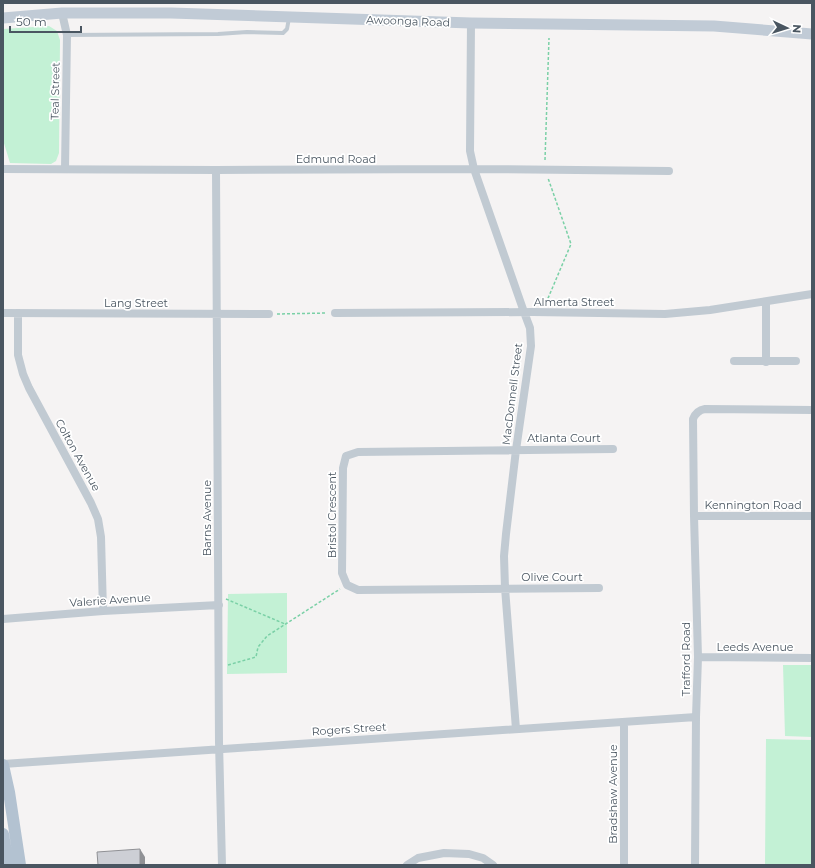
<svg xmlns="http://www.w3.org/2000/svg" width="815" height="868" font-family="Montserrat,sans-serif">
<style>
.green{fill:#c3f1d5}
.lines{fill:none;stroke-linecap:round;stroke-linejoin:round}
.path{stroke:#7ad0a6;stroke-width:1.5;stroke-dasharray:3 2;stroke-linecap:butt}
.service{stroke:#c1cad2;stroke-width:4}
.minor{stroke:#c1cad2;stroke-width:8}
.secondary{stroke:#c1cbd6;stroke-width:11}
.primary{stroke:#b3c2d1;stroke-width:12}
.shaded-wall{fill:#909195}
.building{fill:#cdcfd5;stroke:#909195}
.labels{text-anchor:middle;stroke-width:3.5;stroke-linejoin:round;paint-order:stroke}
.street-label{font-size:11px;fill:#4a5661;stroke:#fff}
</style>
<rect width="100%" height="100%" fill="#f5f3f3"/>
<path class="green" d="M 49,26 L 57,31 L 60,40 L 59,153 L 56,161 L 51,164 L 10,163 L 3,140 L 3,29 Z
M 287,593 L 287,673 L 227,674 L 228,594 Z
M 783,665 L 812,665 L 812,737 L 785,736 Z
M 766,739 L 812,740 L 812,865 L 765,865 Z"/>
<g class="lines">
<path class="path" d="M 545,160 L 549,38
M 546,303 L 571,244 L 548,178
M 277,314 L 327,313
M 226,599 L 285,624
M 228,665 L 256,657 L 258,647 L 267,636 L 340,589"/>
<path class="service" d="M 67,35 L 218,34 L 247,32 L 283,33 L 287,29 L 289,18"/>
<path class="minor" d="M 62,13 L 67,35 L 65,169
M 471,23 L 470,151 L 474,169 L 524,312 L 530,328 L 531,346 L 516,450 L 506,534 L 504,556 L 505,588 L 516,729
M 3,169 L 216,170 L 474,169 L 669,171
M 216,170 L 219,742 L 222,865
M 766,302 L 766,362
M 3,313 L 269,314
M 18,313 L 18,355 L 23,374 L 29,388 L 91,503 L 98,519 L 101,537 L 103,611
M 335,313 L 533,312 L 665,314 L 710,310 L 812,294
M 734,361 L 796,361
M 694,516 L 812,516
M 599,588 L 358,590 L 347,585 L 342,573 L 343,468 L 346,456 L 358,452 L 613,449
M 3,619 L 103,611 L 219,605
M 698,657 L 812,658
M 3,764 L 696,717
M 407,865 L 418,858 L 444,853 L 469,854 L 483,858 L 493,865
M 624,865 L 624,722
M 695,865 L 696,717 L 698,657 L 694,516 L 693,419 C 695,414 699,410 705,409 L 812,410"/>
<path class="secondary" d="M 3,18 L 62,13 L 171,13 L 471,23 L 714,26 L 812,34"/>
<path class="primary" d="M 3,765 L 9,792 L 20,865
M 3,834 L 8,865"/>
</g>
<path class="shaded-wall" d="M 140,849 L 145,857 L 145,865 L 140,865 Z"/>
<path class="building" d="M 140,849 L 140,865 L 98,865 L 97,852 Z"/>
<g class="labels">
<g class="street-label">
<text transform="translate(408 21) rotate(2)" y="4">Awoonga Road</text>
<text transform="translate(55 91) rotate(-89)" y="4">Teal Street</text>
<text x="336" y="163">Edmund Road</text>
<text x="574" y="306">Almerta Street</text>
<text x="136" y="307">Lang Street</text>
<text transform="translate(512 394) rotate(-83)" y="4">MacDonnell Street</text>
<text x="564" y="442">Atlanta Court</text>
<text transform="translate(78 455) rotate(61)" y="4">Colton Avenue</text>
<text x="753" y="509">Kennington Road</text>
<text transform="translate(332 515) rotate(-90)" y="4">Bristol Crescent</text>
<text transform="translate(207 518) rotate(-90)" y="4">Barns Avenue</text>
<text x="552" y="581">Olive Court</text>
<text transform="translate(110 600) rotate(-4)" y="4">Valerie Avenue</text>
<text x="755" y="651">Leeds Avenue</text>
<text transform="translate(686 659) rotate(-90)" y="4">Trafford Road</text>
<text transform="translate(349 729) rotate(-4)" y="4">Rogers Street</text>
<text transform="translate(613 794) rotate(-90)" y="4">Bradshaw Avenue</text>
</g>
</g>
<rect width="815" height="868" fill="none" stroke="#4a5661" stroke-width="8"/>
<g transform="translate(787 28) rotate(94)" stroke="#ffffff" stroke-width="3" paint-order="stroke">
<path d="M0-3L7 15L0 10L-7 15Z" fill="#4a5661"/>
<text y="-6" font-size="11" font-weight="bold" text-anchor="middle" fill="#4a5661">N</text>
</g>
<path d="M10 26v6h71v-6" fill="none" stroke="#4a5661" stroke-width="2"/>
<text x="16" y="26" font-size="12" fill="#4a5661" stroke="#ffffff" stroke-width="3" paint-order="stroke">50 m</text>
</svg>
